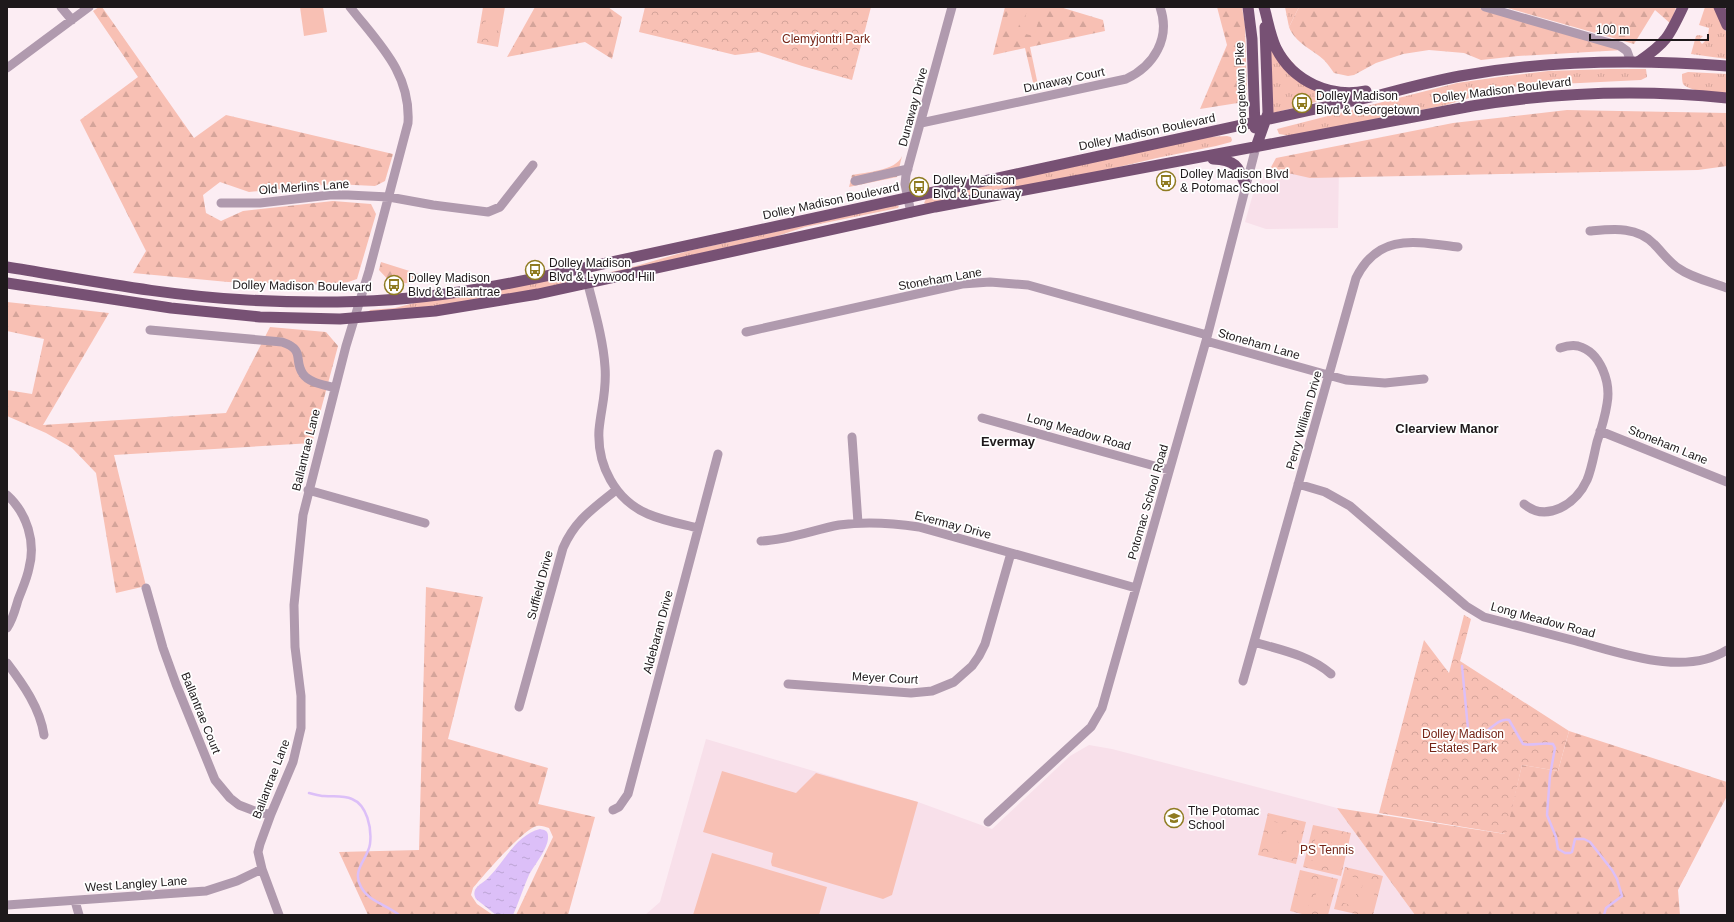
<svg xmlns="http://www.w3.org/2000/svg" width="1734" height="922" font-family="Arial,sans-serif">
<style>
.built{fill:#f8e0ea}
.grass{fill:url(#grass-tufts)}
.forest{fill:url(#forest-firs)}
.park{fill:url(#park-crowns)}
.pitch{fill:#f8c0b4}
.water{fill:url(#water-ripples)}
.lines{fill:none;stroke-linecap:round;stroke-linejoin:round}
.stream{stroke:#dcbff8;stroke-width:2.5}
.minor{stroke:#b09aae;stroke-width:9}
.primary{stroke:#775174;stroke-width:11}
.labels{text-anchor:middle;stroke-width:3.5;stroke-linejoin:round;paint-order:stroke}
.park-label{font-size:12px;fill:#752517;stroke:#fff}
.street-label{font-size:12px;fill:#1e191b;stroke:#fff}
.poi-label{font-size:12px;fill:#1e191b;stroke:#fff;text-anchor:start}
.neighbourhood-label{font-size:13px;font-weight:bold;fill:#1e191b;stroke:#fff}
</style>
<defs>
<pattern id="grass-tufts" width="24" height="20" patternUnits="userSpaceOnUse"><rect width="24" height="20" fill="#f8c0b4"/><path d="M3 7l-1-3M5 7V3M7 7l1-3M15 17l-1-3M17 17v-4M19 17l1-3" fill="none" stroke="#d4a49a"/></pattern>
<pattern id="forest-firs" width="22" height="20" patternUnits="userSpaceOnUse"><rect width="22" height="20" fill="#f8c0b4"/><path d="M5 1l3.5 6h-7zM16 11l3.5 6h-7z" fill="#d4a49a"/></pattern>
<pattern id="park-crowns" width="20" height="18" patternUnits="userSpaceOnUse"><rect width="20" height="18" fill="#f8c0b4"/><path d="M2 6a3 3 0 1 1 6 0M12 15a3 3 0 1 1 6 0" fill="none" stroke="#d4a49a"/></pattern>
<pattern id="water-ripples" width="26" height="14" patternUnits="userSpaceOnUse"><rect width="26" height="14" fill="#dcbff8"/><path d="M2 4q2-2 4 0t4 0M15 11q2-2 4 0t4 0" fill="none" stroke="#bca4d4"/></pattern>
</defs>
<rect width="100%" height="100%" fill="#fcedf3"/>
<path class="built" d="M 1339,167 L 1338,228 L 1266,229 L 1245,222 L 1255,187 L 1270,169 Z
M 706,739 L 918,802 L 992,829 L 1070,756 L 1089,745 L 1112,749 L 1337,808 L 1415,915 L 645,915 L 660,902 Z"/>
<path class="grass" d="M 1285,7 L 1299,7 L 1289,27 Z
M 1705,7 L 1716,7 L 1722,26 L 1727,33 L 1727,59 L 1691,54 L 1696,36 L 1698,35 L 1703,36 L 1699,40 L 1702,44 C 1708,39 1708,35 1709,28 L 1699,25 Z
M 1268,34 L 1317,91 L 1334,97 L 1270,114 Z
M 1609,69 L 1646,69 L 1647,77 L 1641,80 L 1519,86 L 1496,90 L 1446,105 L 1291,136 L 1279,134 L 1277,129 L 1457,83 L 1499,77 L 1548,71 Z
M 1688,72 L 1727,74 L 1727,94 C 1717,93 1690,92 1683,84 C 1682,81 1682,77 1682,74 Z
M 1227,136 L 1231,137 L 1232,140 L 1231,142 L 1216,146 L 1157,158 L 1054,182 L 928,205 L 924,203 L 926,199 L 1208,137 Z
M 896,205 L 899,206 L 898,208 L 805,227 L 777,236 L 596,277 L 597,275 L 629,268 L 688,251 Z
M 550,280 L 568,280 L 570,283 L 477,302 L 368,312 L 370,310 L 395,308 L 418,302 Z"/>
<path class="forest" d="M 99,7 L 102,7 L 194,138 L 226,115 L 393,154 L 385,181 L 375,186 L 334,184 L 249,192 L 220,182 L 203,195 L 206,213 L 221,221 L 243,211 L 333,201 L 371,204 L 376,214 L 357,279 L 339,285 L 228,282 L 133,273 L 146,251 L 80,120 L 138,77 L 93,11 Z
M 535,7 L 608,7 L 622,17 L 612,59 L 585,42 L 507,57 Z
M 1005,7 L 1060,7 L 1103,20 L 1105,31 L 1030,47 L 1039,90 L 1035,91 L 1025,48 L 993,55 Z
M 1217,7 L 1242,7 L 1245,25 L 1247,93 L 1244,102 L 1200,109 L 1227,45 Z
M 1299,7 L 1476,7 L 1623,50 L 1518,56 L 1481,60 L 1464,53 L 1429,50 L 1403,54 L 1376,63 L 1354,75 L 1348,76 L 1334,73 C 1331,69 1328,64 1324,60 C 1312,49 1295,43 1289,27 Z
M 1504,7 L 1676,7 L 1671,24 L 1655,10 L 1634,44 Z
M 1567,110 L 1727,113 L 1727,166 L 1698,170 L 1310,178 L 1270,169 L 1276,158 L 1453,123 Z
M 902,156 L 897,177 L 849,187 L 852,175 C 866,172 896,171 902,156 Z
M 381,262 L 435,279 L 393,285 L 379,270 Z
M 7,302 L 109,313 L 43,425 L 226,413 L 270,327 L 326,332 L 338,346 L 312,443 L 114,455 L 146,586 L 116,593 L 96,473 L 72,448 L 46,433 L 7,416 L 7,390 L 32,394 L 44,339 L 7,331 Z
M 426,587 L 483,597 L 448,739 L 548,768 L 538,804 L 595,817 L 568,915 L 516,915 L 553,837 L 549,828 C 545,827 541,825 537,826 C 524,828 483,876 473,888 L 471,895 L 477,904 L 493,915 L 368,915 L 339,852 L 419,850 Z
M 1569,731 L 1727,782 L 1727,796 L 1678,890 L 1680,915 L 1415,915 L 1337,808 L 1505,834 L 1522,765 L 1558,771 Z"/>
<path class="park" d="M 483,7 L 505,7 L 498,47 L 477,43 Z
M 645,7 L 871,7 L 852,80 L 802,66 L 759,52 L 735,55 L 639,32 Z
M 1464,615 L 1471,619 L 1460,661 L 1569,731 L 1558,771 L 1522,765 L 1506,834 L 1379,813 L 1424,640 L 1449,673 Z
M 1268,813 L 1306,822 L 1296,864 L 1258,855 Z
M 1313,825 L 1351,833 L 1341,876 L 1303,867 Z
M 1345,867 L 1383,876 L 1373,915 L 1360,915 L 1334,909 Z
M 1300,870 L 1338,879 L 1328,915 L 1306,915 L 1290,911 Z"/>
<path class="pitch" d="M 300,7 L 323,7 L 327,32 L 304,36 Z
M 1010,7 L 1024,7 L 1017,32 L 1004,28 Z
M 1028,7 L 1042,9 L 1034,36 L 1021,33 Z
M 488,9 L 501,11 L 495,39 L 483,37 Z
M 722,771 L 796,793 L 816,773 L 918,802 L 892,895 L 883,899 L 772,866 L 771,862 L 773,853 L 703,832 Z
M 1271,821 L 1283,824 L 1277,851 L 1264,848 Z
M 1288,825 L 1300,829 L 1293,856 L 1281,852 Z
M 1317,832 L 1329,836 L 1322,863 L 1310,860 Z
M 1333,837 L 1346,840 L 1339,867 L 1326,864 Z
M 712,853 L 827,887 L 819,915 L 693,915 Z
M 1347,875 L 1360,879 L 1353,906 L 1341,902 Z
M 1302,878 L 1315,881 L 1308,908 L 1295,905 Z
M 1364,879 L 1377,883 L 1370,910 L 1357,907 Z
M 1319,882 L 1332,885 L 1325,912 L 1312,909 Z"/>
<path class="water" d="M 540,829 C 545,830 548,831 548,836 C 549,848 534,865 529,875 C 523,888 519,902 513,915 L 496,915 L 476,899 C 474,895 474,893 475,890 C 478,884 485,882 489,877 C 505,861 516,835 540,829 Z"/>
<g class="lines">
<path class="stream" d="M 1462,666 L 1468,729 L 1470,735 C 1486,741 1494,717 1509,720 L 1523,744 C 1533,746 1543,742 1553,744 L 1555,748 L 1550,775 L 1547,815 L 1556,837 L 1558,849 L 1565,853 L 1570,853 L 1572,852 L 1575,839 L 1584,839 L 1590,842 L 1612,870 L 1617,879 L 1622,896 L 1606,908 L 1604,915
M 309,793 C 314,794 319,796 324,796 C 334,797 343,795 352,799 C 367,805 372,828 370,844 C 368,859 351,870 361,887 C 369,902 386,904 399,915"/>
<path class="minor" d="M 61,7 L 72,20
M 1485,7 L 1620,46 L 1627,51 L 1631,62
M 7,68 L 89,7
M 921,123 L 1126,79 C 1154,66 1171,38 1160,7
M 855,181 L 908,169
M 221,203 L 260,203 L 330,195 L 348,195 L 389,197 L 433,205 L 488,212 L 500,207 L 533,165
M 911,213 L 905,184 L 906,175 L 952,7
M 1590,231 C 1613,229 1637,226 1654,244 C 1662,252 1669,262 1678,268 C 1692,278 1711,282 1727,288
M 584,268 C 591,299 603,335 605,367 C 607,391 601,408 599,430 C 597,465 615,500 648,514 C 664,521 682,524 698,528
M 150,330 L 282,342 C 306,350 293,360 303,374 C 309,383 325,385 335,388
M 746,332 L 962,284 L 990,282 L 1028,285 L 1207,335
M 1206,341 L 1346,380 L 1385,383 L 1424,379
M 982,418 L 1169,470
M 1600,431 L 1727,482
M 852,437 L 858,523
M 1298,484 L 1325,492 L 1350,506 L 1466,606 L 1484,617 C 1515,625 1545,633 1576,641 C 1621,653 1685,677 1727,650
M 308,490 L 425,523
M 7,495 C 27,513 36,542 29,568 C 27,579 22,589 18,600 C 15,610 13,619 7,628
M 1524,504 C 1547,523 1576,504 1587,480 C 1592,468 1594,454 1597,442 C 1601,430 1605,417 1607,404 C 1611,383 1601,352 1578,346 C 1572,345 1566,346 1560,348
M 761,541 C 788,540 813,530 839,525 C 866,521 893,523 919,527 L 1136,588
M 146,588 L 163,648 L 176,684 L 215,780 L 230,798 L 239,805 L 260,813 L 271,814
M 1254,642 C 1281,650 1309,655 1331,674
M 7,663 C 23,684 40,708 44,735
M 1243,681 L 1356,278 C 1379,232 1416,242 1458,247
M 788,684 L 911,693 L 932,691 L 954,682 L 972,666 L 979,656 L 985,644 L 1011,553
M 519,707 L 563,548 C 575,520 594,508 616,490
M 613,810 L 619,807 L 628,794 L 718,454
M 988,822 L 1091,727 L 1102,708 L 1206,341 L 1256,147
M 75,901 L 79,915
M 7,905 L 206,891 L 237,881 L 262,869
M 279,915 L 262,869 L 258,852 L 260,844 L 271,814 L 293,762 L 301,728 L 301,696 L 295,647 L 294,605 L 303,515 L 346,346 L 369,271 L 408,123 C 411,73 379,44 350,7"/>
<path class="primary" d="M 1248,7 L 1252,39 L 1255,128
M 1264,7 C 1268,21 1270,35 1276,48 C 1293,82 1331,98 1366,91
M 1719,7 L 1727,25
M 1638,62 C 1666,43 1669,37 1683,7
M 1256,147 L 1268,113 L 1265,27
M 1213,159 C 1236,160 1238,166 1246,186
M 7,267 C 87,280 167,296 247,300 C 317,304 389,303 459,292 C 501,286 542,277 584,268 L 1380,95 C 1407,88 1433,81 1460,76 C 1548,60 1638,59 1727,66
M 7,283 L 171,308 L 260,317 L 340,319 L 435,311 L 538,294 L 935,207 L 1472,106 C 1557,92 1641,89 1727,98"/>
</g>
<defs>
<g id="bus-ring" transform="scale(1)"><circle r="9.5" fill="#fff" stroke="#8f7b21" stroke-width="1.5"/><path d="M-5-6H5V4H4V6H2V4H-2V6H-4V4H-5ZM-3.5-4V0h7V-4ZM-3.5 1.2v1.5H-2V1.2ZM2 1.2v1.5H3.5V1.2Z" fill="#8f7b21"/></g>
<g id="school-ring" transform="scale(1)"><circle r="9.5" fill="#fff" stroke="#8f7b21" stroke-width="1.5"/><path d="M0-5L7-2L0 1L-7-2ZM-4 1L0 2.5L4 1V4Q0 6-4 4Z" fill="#8f7b21"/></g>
</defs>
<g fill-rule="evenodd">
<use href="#bus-ring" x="1302" y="103"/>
<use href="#bus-ring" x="1166" y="181"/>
<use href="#bus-ring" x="919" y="187"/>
<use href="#bus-ring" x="535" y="270"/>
<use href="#bus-ring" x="394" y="285"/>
<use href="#school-ring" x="1174" y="818"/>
</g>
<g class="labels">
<g class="park-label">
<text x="826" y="43">Clemyjontri Park</text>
<text x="1463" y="738">Dolley Madison<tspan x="1463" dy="14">Estates Park</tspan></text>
<text x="1327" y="854">PS Tennis</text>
</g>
<g class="street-label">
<text transform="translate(1064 80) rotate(-12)" y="4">Dunaway Court</text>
<text transform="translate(1241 88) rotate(-92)" y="4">Georgetown Pike</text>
<text transform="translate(1502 90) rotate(-7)" y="4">Dolley Madison Boulevard</text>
<text transform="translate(913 107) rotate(-75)" y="4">Dunaway Drive</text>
<text transform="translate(1147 132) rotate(-12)" y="4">Dolley Madison Boulevard</text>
<text transform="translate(304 187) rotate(-4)" y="4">Old Merlins Lane</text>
<text transform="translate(831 201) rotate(-12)" y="4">Dolley Madison Boulevard</text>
<text transform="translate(940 279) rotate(-10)" y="4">Stoneham Lane</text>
<text transform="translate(302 286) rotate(1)" y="4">Dolley Madison Boulevard</text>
<text transform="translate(1259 344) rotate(16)" y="4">Stoneham Lane</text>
<text transform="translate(1304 420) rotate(-74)" y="4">Perry William Drive</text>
<text transform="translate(1079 432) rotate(16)" y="4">Long Meadow Road</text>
<text transform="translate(1668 445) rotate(22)" y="4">Stoneham Lane</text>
<text transform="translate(306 450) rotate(-76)" y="4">Ballantrae Lane</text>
<text transform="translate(1148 502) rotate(-74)" y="4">Potomac School Road</text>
<text transform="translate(953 525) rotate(15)" y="4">Evermay Drive</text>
<text transform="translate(540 585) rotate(-75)" y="4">Suffield Drive</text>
<text transform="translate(1543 620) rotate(15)" y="4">Long Meadow Road</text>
<text transform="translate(658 632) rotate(-75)" y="4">Aldebaran Drive</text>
<text transform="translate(885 678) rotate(3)" y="4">Meyer Court</text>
<text transform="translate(201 713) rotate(68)" y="4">Ballantrae Court</text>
<text transform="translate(271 779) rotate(-69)" y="4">Ballantrae Lane</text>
<text transform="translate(136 884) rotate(-4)" y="4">West Langley Lane</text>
</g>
<g class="poi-label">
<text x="1316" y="100">Dolley Madison<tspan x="1316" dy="14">Blvd &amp; Georgetown</tspan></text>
<text x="1180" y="178">Dolley Madison Blvd<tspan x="1180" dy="14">&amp; Potomac School</tspan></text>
<text x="933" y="184">Dolley Madison<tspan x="933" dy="14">Blvd &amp; Dunaway</tspan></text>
<text x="549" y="267">Dolley Madison<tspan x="549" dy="14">Blvd &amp; Lynwood Hill</tspan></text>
<text x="408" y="282">Dolley Madison<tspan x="408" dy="14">Blvd &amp; Ballantrae</tspan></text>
<text x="1188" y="815">The Potomac<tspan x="1188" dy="14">School</tspan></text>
</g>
<g class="neighbourhood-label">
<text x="1447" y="433">Clearview Manor</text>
<text x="1008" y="446">Evermay</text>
</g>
</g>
<rect width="1734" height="922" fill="none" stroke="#1e191b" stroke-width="16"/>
<path d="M1590 34v6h118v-6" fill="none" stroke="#1e191b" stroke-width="2"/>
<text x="1596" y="34" font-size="12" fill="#1e191b" stroke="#ffffff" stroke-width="3" paint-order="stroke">100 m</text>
</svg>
